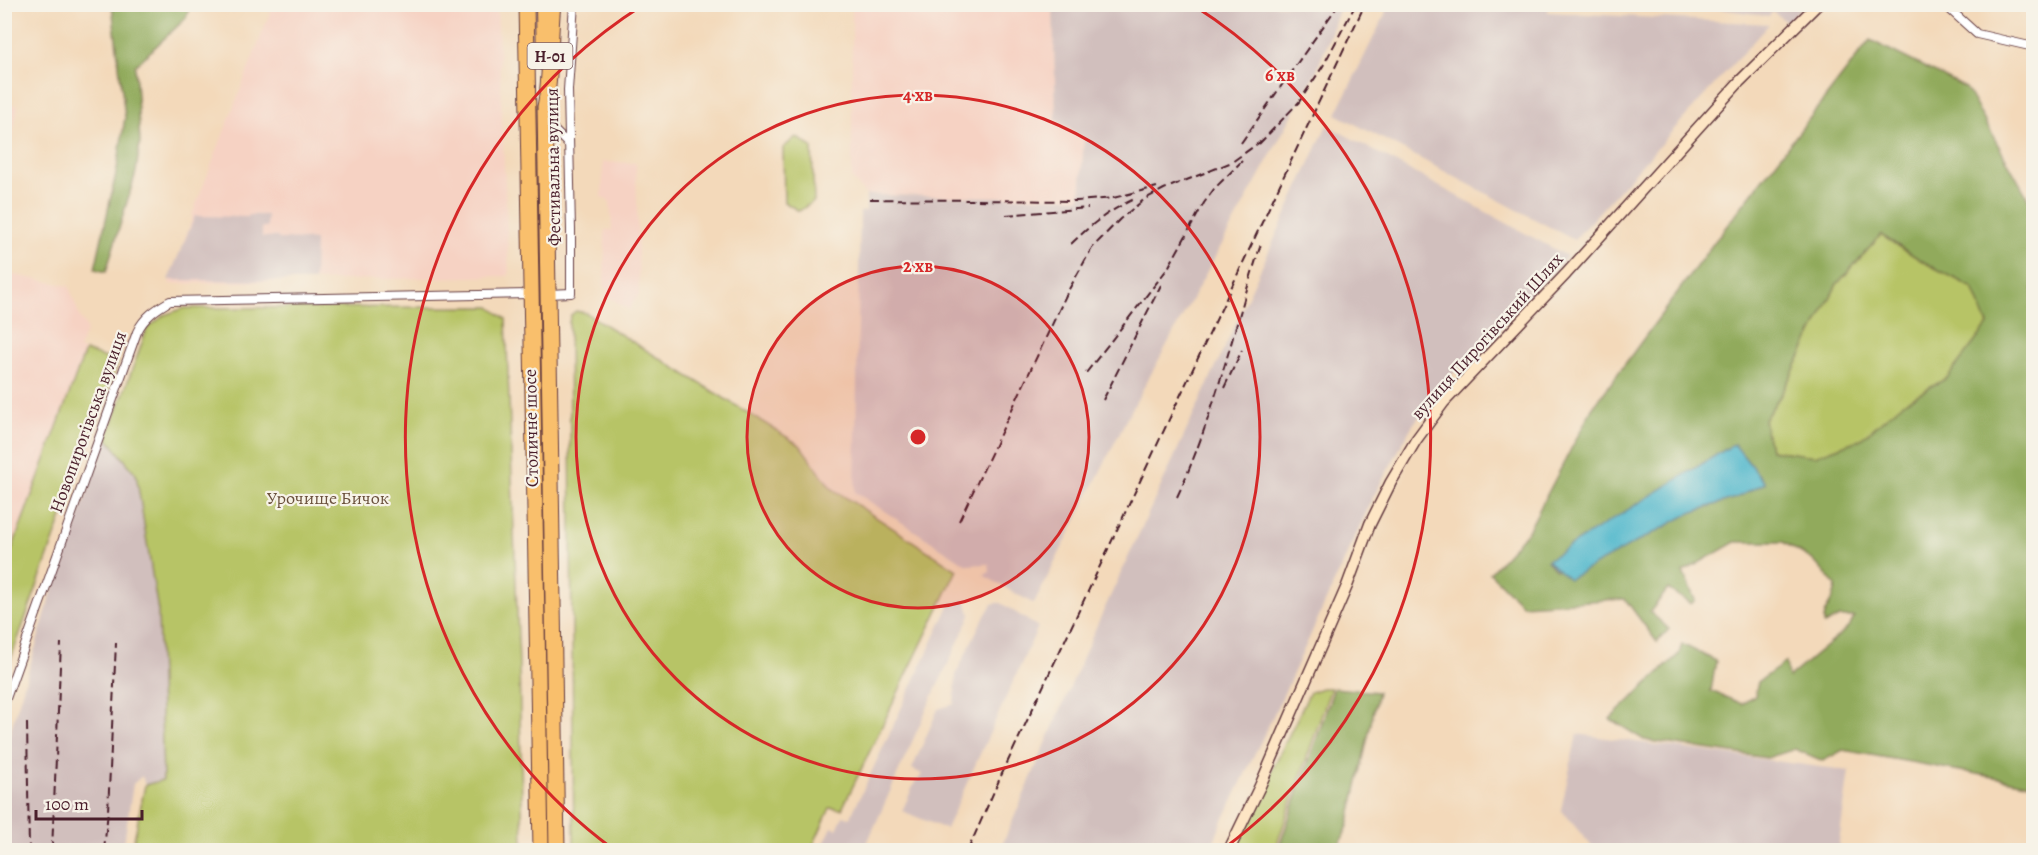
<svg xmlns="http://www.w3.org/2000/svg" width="2038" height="855" font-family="Alegreya,serif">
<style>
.built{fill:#f6d2c3}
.industrial{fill:#d1bfbd}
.green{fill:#b7c466;stroke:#807248;stroke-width:1.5}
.forest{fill:#91aa5b;stroke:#6e6443;stroke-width:1.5;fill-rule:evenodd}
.water{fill:#4fb7cc;stroke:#4c6b7c;stroke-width:1.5}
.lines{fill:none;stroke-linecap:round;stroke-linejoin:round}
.street-casing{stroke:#633b40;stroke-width:10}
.secondary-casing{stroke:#633b40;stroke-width:13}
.primary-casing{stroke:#633b40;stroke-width:14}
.highway-casing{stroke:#633b40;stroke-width:17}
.street{stroke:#fff;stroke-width:8}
.secondary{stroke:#fde5c4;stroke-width:10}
.primary{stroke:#f9bf6c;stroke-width:12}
.highway{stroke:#f9bf6c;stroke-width:15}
.rail{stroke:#4a1f2b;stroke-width:2;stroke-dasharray:9 4.5;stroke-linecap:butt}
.ring{fill:none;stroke:#d62828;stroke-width:3}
.labels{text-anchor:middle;stroke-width:4.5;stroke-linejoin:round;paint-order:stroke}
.shield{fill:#f7f3e8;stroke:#7e5f64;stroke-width:1.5}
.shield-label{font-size:16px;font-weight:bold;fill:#4a1f2b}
.street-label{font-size:18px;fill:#4a1f2b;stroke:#f7f3e8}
.park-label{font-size:18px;fill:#6b513d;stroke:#f7f3e8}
.centre{fill:#d62828;stroke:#f7f3e8;stroke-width:3}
.ring-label{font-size:18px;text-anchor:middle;font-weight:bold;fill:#d62828;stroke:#f7f3e8;stroke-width:4.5;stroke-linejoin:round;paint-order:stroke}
</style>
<rect width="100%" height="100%" fill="#f7f3e8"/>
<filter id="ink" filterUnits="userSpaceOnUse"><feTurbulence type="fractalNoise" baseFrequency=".0167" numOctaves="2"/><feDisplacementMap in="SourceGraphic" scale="12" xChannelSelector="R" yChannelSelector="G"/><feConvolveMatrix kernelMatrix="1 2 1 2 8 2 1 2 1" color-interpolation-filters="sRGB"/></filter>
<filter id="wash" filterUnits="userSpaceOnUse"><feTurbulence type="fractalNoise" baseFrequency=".008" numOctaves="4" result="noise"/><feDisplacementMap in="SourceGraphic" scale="24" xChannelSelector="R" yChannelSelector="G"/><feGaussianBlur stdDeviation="1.35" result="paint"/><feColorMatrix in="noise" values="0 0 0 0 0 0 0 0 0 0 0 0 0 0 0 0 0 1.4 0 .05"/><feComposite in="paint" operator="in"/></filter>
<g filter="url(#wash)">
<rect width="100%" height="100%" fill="#f3d9ba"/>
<path class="built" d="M 273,5 L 497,5 L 509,276 L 169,284 L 192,219 L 192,215 Z
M 852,5 L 1053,5 L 1056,120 L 1084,137 L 1080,198 L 866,195 L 852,179 Z
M 5,103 L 18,106 L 5,176 L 4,103 Z
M 603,162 L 636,163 L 639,294 L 629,310 L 608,296 L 607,289 L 604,288 L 605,230 L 612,230 L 610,202 L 602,197 Z
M 5,273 L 69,286 L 80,317 L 87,329 L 79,349 L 118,362 L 5,675 Z"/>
<path class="industrial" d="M 1390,4 L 1547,5 L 1548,12 L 1769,24 L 1574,240 L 1336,114 Z
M 1685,4 L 1804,4 L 1804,5 L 1787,22 L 1773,12 L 1769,16 Z
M 1053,5 L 1341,5 L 1317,70 L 1127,418 L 1034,604 L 983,575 L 990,572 L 989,564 L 967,565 L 855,492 L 860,212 L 866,211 L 866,195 L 1080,198 L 1084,138 L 1056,120 Z
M 1327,125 L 1567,256 L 1449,378 L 1412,426 L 1373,497 L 1287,687 L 1222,822 L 1210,850 L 1000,850 L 1097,625 Z
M 248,215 L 267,215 L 267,227 L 262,227 L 262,237 L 278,237 L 278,239 L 315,240 L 314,281 L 168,280 L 195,216 L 248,217 Z
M 107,438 L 136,474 L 158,611 L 163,780 L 145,785 L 142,776 L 133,784 L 123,850 L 5,850 L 5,749 L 57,575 Z
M 965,600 L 971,615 L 928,706 L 864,850 L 821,850 L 832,827 L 837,829 L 843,816 L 850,818 L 950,604 Z
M 996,603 L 1001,603 L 1038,627 L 946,829 L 902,811 L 916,780 L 919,779 L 922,774 L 912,769 L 938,709 L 954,704 L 956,674 L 980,624 L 992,604 Z
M 1577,734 L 1849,771 L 1838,850 L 1595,850 L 1561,810 Z"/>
<path class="green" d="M 796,137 L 812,147 L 814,201 L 799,211 L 784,202 L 783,148 Z
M 1881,235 L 1924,262 L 1973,288 L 1988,325 L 1947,378 L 1903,403 L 1861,439 L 1815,456 L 1770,450 L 1764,420 L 1782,393 L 1837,284 Z
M 490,307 L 506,319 L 519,664 L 523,850 L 132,850 L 145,785 L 163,780 L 158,611 L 136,474 L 107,438 L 147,329 L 164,315 L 185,308 Z
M 576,311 L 586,313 L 800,445 L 831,488 L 957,570 L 842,809 L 830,808 L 811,850 L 574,850 L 569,322 L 571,315 Z
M 85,351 L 118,362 L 5,675 L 5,568 Z
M 1322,688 L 1331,688 L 1275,850 L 1233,850 L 1310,692 Z"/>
<path class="forest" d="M 112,5 L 190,5 L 186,18 L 135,66 L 140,142 L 136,172 L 106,272 L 95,269 L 117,169 L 125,117 Z
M 1870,40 L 1966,88 L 2033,207 L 2033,784 L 1843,750 L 1823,761 L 1795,749 L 1767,758 L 1644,740 L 1610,719 L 1679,654 L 1682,644 L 1716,661 L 1711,691 L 1742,704 L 1755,696 L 1758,682 L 1786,662 L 1788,678 L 1850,626 L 1854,617 L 1839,617 L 1824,625 C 1823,606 1834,604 1836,586 L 1813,560 L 1783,542 L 1735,542 L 1683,572 L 1695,600 L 1691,604 L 1668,589 L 1650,612 L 1669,629 L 1657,642 L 1625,599 L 1522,605 L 1490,573 L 1528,531 L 1592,409 L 1715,241 ZM 1881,235 L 1924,262 L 1973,288 L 1988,325 L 1947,378 L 1903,403 L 1861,439 L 1815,456 L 1770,450 L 1764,420 L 1782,393 L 1837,284 ZM 1734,444 L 1765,483 L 1738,497 L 1690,513 L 1646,537 L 1556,570 L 1547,561 Z
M 1334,688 L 1378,692 L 1348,826 L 1337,850 L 1278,850 Z"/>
<path class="water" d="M 1734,444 L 1765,483 L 1738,497 L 1690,513 L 1569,579 L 1547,560 Z"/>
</g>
<g filter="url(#ink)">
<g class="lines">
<g class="street-casing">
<path id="street" d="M 1944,4 L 1977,34 L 2034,47
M 546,122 L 569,145
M 548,294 L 571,293 L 571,230 L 568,90 L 574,4
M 4,704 L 137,332 C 144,317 156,309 170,301 L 531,294"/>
</g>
<g class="secondary-casing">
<path id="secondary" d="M 1229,850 L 1260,786 L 1347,586 L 1370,524 L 1391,482 L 1416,440 L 1444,402 L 1566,274 L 1740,81 L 1818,4"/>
</g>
<g class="primary-casing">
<path id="primary" d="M 542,4 L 543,64"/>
</g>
<g class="highway-casing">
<path id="highway" d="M 526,4 L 541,850
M 553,4 C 549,39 552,73 545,107 L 557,850"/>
</g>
<use href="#street" class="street"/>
<use href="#secondary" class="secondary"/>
<use href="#primary" class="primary"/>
<use href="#highway" class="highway"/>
<path class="rail" d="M 1241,143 L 1339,4
M 1259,144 L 1299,102 L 1323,66 L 1356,4
M 870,199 L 1077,201 L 1113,198 L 1157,187
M 1006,215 L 1088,208
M 1071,244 C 1093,223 1107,212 1134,199
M 1086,373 L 1168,268 L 1204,203 L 1214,189 L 1242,161
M 1224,388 L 1242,350
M 1103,400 L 1161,285
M 1177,497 C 1215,415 1234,326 1262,241
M 959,521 L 1068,291 L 1092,248 L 1120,219 L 1145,199 L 1164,189 L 1232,162 L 1264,139
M 27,723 L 29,850
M 52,850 L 61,643
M 104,850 L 108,811 L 116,643
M 968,850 L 1000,778 L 1365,4"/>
</g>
</g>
<circle cx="918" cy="437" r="171" fill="#d62828" fill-opacity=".12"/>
<g class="ring">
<circle cx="918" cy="437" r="171"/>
<circle cx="918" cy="437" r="342"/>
<path d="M613 849A512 512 0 0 1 643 5M1193 5A512 512 0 0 1 1223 849"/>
</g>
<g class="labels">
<rect class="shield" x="527.5" y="43" width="45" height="26" rx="4.5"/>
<g class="shield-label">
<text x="550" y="62">Н-01</text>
</g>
<g class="street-label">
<text transform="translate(553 167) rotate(-91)" y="6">Фестивальна вулиця</text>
<text transform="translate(1487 336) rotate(-48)" y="6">вулиця Пирогівський Шлях</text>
<text transform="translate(88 422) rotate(-70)" y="6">Новопирогівська вулиця</text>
<text transform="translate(531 428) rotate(-91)" y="6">Столичне шосе</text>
</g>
<g class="park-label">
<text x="328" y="504">Урочище Бичок</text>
</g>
</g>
<circle cx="918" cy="437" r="9" class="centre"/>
<g class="ring-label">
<text x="1280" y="81">6 хв</text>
<text x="918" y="101">4 хв</text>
<text x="918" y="272">2 хв</text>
</g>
<rect width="2038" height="855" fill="none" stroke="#f7f3e8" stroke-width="24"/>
<path d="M36 810v9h106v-9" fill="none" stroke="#4a1f2b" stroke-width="3"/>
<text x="45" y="810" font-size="18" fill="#4a1f2b" stroke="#f7f3e8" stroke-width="4.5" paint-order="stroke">100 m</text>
</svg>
